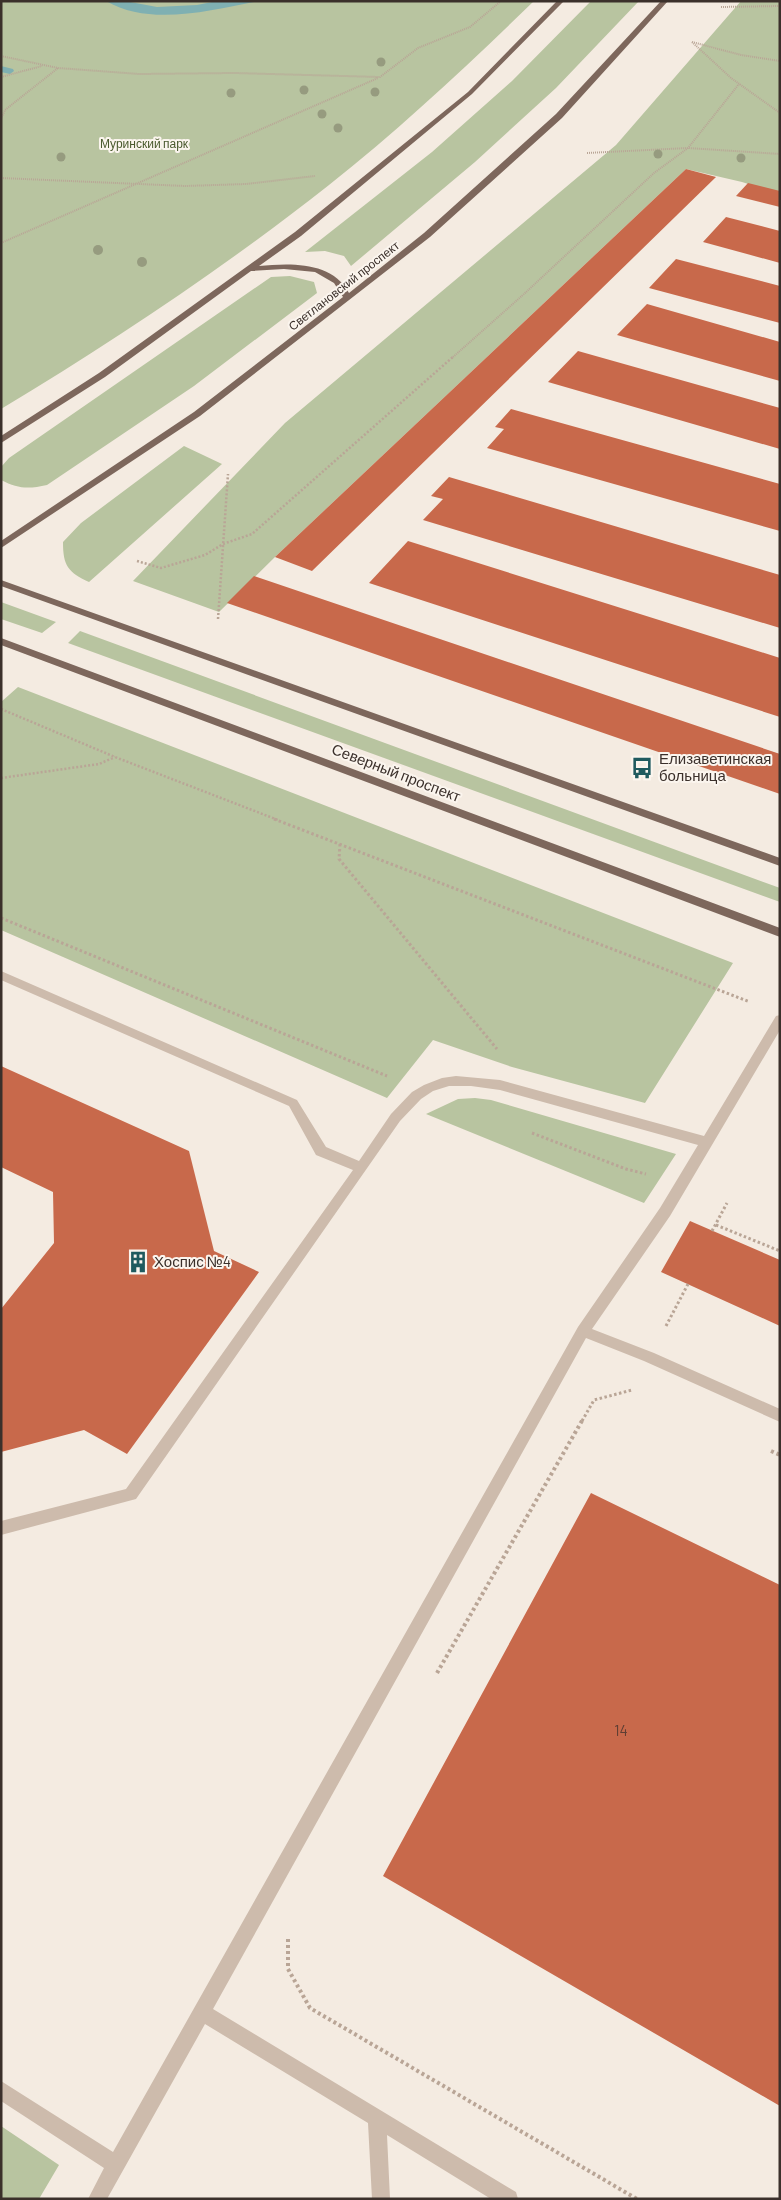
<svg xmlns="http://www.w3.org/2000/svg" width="781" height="2200" font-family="Barlow,sans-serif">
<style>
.green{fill:#b8c4a0}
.water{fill:#7fb0b2}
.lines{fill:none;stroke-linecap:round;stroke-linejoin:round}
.stream{fill:#7fb0b2;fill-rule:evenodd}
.building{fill:#c8694b}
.path-far3{stroke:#b9a596;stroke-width:2;stroke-dasharray:1 1;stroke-linecap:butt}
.path-far2{stroke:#b9a596;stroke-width:2.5;stroke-dasharray:2 2;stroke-linecap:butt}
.path-far1{stroke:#b9a596;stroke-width:3;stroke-dasharray:2.5 2.5;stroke-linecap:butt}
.path{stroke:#b9a596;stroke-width:4;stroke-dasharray:3 3;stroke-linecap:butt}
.minor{fill:#cdbbac;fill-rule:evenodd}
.major{fill:#7d675c;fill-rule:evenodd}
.tree{fill:#969b7f}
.labels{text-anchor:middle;stroke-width:4;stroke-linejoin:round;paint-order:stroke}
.far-park-label{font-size:12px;fill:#4a5a2e;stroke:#fbf5ee}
.far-street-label{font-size:12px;fill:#3b302b;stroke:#fbf5ee}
.poi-label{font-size:15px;fill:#3b302b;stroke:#fbf5ee;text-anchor:start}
.street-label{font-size:15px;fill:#3b302b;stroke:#fbf5ee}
.near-number-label{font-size:15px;fill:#5e3e33}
</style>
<rect width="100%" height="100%" fill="#f4ebe1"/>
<path class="green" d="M 1,1 L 534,1 C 468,65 401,128 329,185 C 225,267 114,341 1,409 Z
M 591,1 L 639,1 L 556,88 L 475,162 L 351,266 L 344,256 L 325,251 L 305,252 L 432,152 L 512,81 Z
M 741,1 L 780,1 L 780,194 L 742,182 L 686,169 L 275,557 L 219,612 L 133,581 L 285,423 L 616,145 Z
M 290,276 L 314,282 L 317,293 L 194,386 L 47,485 C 29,489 18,489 1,480 L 1,467 L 9,458 L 271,277 Z
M 184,446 L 222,464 L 89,582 C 68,572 63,566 63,542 L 81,523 Z
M 1,602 L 56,622 L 42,633 L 1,619 Z
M 80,631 L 780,888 L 780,902 L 68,643 Z
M 18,687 L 733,963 L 645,1103 L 512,1067 L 433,1040 L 387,1098 L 1,930 L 1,702 Z
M 475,1098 L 491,1100 L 676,1154 L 644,1203 L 426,1114 L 458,1099 Z
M 1,2126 L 59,2165 L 39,2199 L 1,2199 Z"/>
<path class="water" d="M 106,1 L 125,1 L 157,7 L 197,5 L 217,1 L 258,1 C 210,10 151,27 106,1 Z"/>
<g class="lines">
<path class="stream" d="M 1,66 L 13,69 L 14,71 L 10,74 L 1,72 Z"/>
</g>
<path class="building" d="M 686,169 L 716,177 L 312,571 L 275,557 Z
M 748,183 L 780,191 L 780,207 L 736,196 Z
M 726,217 L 780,231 L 780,263 L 703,242 Z
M 676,259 L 780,286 L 780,323 L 649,288 Z
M 647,304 L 780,342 L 780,381 L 617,335 Z
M 578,351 L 780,408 L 780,449 L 548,382 Z
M 511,409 L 780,484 L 780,531 L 487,448 L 504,429 L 495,427 Z
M 449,477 L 780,575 L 780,628 L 423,520 L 443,499 L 431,496 Z
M 408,541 L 780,658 L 780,717 L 369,583 Z
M 254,576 L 780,754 L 780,794 L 227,603 Z
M 1,1066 L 189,1151 L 214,1251 L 259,1272 L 127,1454 L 84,1430 L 1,1452 L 1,1309 L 54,1243 L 53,1192 L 1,1167 Z
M 690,1221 L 780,1260 L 780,1326 L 661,1272 Z
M 591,1493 L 780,1585 L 780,2106 L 383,1876 Z"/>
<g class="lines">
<path class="path-far3" d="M 721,7 L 780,6
M 692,42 L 731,78 L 780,113
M 692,42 L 741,55 L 780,61
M 1,56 L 58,68 L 139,74 L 234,73 L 380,77 L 418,48 L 470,27 L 501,1
M 1,77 L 42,66
M 1,119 L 5,110 L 58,68
M 587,153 L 688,148 L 780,154
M 1,178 L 185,186 L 246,184 L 315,176
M 1,243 L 378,78
M 453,357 L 524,294 L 654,173 L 688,148 L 739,84"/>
<path class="path-far2" d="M 137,561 L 161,568 L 205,555 L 223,544 L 252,534 L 454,356
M 218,619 L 228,474
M 1,709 L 115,757 L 278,820
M 1,778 L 99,764 L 115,757"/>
<path class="path-far1" d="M 274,819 L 750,1002
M 340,844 L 339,859 L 497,1049
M 1,918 L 387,1076
M 532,1133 L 626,1169 L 646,1174
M 716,1225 L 780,1251
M 712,1231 L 727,1203
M 666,1326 L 688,1284
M 582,1421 L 594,1400 L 632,1390"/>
<path class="path" d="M 771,1451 L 780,1455
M 437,1673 L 583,1419
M 288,1939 L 288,1969 L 310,2008 L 637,2199"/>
<path class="minor" d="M 1,971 L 297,1100 L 326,1147 L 359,1161 L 391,1114 L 412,1092 L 424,1085 L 442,1078 L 456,1076 L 500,1080 L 704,1136 L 776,1016 L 780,1015 L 780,1030 L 670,1216 L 592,1329 L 654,1353 L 780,1409 L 780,1422 L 644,1361 L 586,1338 L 213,2009 L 516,2192 L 518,2199 L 491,2199 L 387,2135 L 390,2199 L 372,2199 L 368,2123 L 205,2024 L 107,2199 L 88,2199 L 104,2168 L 1,2101 L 1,2081 L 113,2152 L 578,1327 L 660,1208 L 698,1145 L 500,1090 L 471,1086 L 449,1086 L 433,1091 L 421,1099 L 400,1121 L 136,1499 L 1,1535 L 1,1521 L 126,1489 L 353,1170 L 316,1155 L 289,1106 L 1,980 Z"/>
<path class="major" d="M 557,1 L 564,1 L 472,94 L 301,236 L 259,266 C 290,263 332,261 349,293 L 424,233 L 556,114 L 661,1 L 668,1 L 562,118 L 430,237 L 200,416 L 1,548 L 1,541 L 194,412 L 343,297 L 334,283 L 315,272 L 284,269 L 251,271 L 105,377 L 1,443 L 1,436 L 99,373 L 295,232 L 468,92 Z
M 1,580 L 780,858 L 780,866 L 1,586 Z
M 1,638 L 780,928 L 780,937 L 1,645 Z"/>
</g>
<g class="tree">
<circle cx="381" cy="62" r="4.5"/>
<circle cx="304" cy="90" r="4.5"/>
<circle cx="375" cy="92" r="4.5"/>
<circle cx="231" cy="93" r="4.5"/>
<circle cx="322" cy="114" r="4.5"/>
<circle cx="338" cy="128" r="4.5"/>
<circle cx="658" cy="154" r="4.5"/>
<circle cx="61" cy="157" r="4.5"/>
<circle cx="741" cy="158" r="4.5"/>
<circle cx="98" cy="250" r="5"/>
<circle cx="142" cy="262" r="5"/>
</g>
<defs>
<g id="bus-bare" transform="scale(1.725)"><path d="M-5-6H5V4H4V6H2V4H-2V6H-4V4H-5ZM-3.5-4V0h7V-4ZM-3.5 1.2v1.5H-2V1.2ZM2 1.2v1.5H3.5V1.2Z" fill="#1f5a5e" stroke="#fbf5ee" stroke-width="2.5" paint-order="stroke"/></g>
<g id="building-bare" transform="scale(1.725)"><path d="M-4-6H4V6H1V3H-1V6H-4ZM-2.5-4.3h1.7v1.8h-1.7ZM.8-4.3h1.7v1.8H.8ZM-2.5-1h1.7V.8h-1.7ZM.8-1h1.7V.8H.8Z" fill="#1f5a5e" stroke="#fbf5ee" stroke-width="2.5" paint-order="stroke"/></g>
</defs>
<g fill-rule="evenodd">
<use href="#bus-bare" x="642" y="768"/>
<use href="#building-bare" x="138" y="1262"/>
</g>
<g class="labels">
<g class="far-park-label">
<text x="144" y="148">Муринский парк</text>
</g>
<g class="far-street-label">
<text transform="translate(344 286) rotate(-38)" y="4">Светлановский проспект</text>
</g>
<g class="poi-label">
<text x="659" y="764">Елизаветинская<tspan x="659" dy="17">больница</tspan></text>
<text x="154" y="1267">Хоспис №4</text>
</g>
<g class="street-label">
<text transform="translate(396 773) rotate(21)" y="5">Северный проспект</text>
</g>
<g class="near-number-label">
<text x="621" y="1736">14</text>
</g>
</g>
<rect width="781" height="2200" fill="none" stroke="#3b302b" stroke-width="5"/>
</svg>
